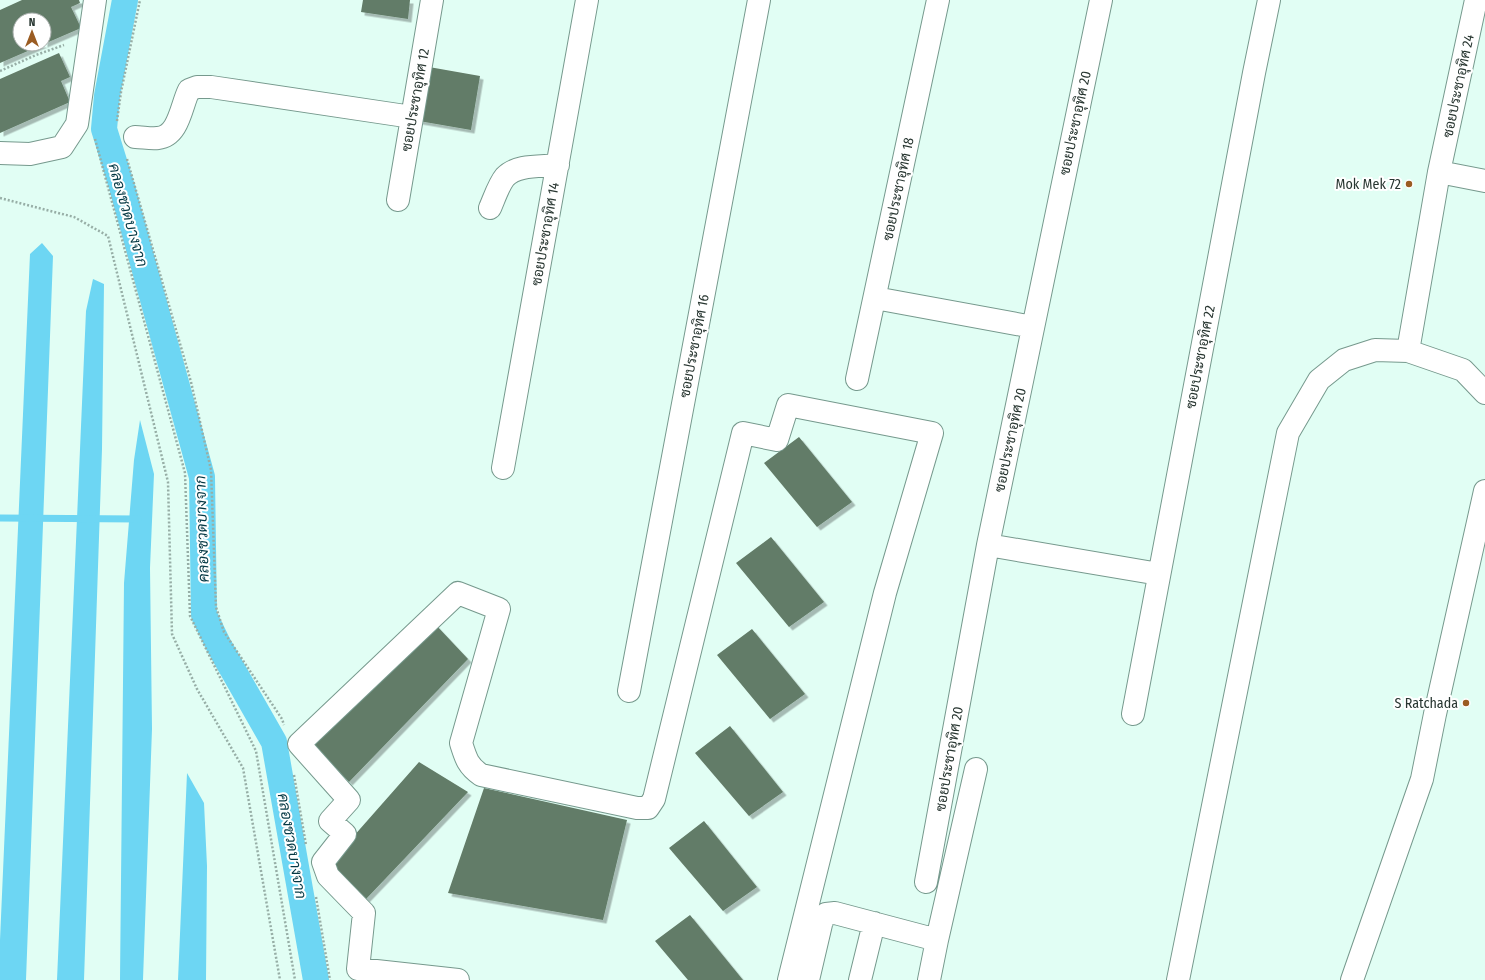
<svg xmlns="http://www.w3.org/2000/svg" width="1485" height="980" font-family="'Fira Sans Condensed',Sarabun,sans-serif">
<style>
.water{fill:#6dd6f3}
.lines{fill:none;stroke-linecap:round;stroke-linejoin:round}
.stream{stroke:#6dd6f3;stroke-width:7}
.canal{stroke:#6dd6f3;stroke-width:26}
.building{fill:#627b67;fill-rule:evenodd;filter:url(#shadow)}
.minor-casing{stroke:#76998d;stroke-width:24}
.path{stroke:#97aea6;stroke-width:2.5;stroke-dasharray:2 2;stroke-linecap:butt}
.minor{stroke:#fff;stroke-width:22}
.poi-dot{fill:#9a5c22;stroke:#fff;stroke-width:1.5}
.labels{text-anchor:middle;stroke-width:4;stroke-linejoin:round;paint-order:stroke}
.street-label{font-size:14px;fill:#283631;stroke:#fff}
.poi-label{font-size:14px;fill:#283631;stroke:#fff;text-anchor:end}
.water-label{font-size:15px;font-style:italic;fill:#043844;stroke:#fff}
</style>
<defs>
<filter id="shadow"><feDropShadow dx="3.5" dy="3.5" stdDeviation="0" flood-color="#0004"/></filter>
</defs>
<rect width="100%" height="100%" fill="#e1fef4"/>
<path class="water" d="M 42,243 L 53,256 L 26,980 L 0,980 L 0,940 L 30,254 Z
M 93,279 L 104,284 L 102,449 L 84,980 L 57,980 L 86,311 Z
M 140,420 L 154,474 L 150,568 L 152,729 L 143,980 L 120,980 L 124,583 L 134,460 Z
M 187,773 L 204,803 L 207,866 L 206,980 L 178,980 Z"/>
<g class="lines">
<path class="stream" d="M 0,518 L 138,519"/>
<path class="canal" d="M 125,0 L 107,96 L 104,129 L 122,187 L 202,477 L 204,615 L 218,644 L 274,742 L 316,980"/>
</g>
<path class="building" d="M 22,0 L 79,0 L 80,3 L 71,7 L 81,28 L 0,63 L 0,10 ZM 20,20 L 44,20 L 44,44 L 20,44 Z
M 363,0 L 410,0 L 408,19 L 361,12 Z
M 59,53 L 70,77 L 61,81 L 70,102 L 0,133 L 0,79 Z
M 429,67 L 480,76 L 471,130 L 419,121 Z
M 799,437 L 852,502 L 817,527 L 764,463 Z
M 771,537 L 824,602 L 789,627 L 736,563 Z
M 435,624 L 468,659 L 349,782 L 314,745 Z
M 752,629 L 805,694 L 770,719 L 717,655 Z
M 730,726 L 783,792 L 749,816 L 695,753 Z
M 419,762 L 468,792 L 366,899 L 330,863 Z
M 484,788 L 627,820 L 603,920 L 448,893 Z
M 704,821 L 757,887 L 723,911 L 669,848 Z
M 690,915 L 743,980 L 688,980 L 655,941 Z"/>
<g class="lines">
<g class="minor-casing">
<path id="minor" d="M 135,137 C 142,137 151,139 158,138 C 179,136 181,106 189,90 L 197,87 L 211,87 L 412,117
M 0,153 L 30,154 L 62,147 L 77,124 L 95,0
M 1439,172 L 1485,181
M 398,200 L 432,0
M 490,208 C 494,199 499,184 505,177 C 517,164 541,167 558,165
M 875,298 L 1033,327
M 1408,351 L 1439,172 L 1476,0
M 857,379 L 938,0
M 503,468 L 587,0
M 988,545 L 1159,574
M 629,691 L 759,0
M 1133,714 L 1254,73 L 1269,0
M 926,882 L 988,545 L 1101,0
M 458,980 L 358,969 L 364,913 L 328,876 L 323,862 L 345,834 L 330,821 L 349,800 L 299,744 L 458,593 L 499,609 L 461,743 C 466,759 468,766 481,775 L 637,808 L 648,808 L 654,799 L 743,433 L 777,440 L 788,405 L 932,433 L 885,593 L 789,980
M 808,980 L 822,920 L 826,914 L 835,913 L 937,940
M 860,980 L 874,923
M 929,980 L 937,940 L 976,769
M 1178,980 L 1288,433 L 1319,380 L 1344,360 L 1375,350 L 1408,351 L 1463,370 L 1485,393
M 1352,980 L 1422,779 L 1435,714 L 1485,491"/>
</g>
<path class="path" d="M 0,71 L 36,55 L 64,45
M 117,121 L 121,92 L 140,0
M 95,139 L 185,473 L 190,616 L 256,751 L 295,980
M 127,159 L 191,382 L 211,470 L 216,607 L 224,632 L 282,719 L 284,725
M 0,198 L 74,217 L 108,236 L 168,482 L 172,634 L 197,689 L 243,768 L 280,980
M 294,775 L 306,845
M 316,897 L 330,980"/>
<use href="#minor" class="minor"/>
</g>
<g class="poi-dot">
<circle cx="1409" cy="184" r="4"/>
<circle cx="1466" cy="703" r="4"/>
</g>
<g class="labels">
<g class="street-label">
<text transform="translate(1458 86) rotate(-78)" y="5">ซอยประชาอุทิศ 24</text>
<text transform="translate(415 100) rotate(-80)" y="5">ซอยประชาอุทิศ 12</text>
<text transform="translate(1075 123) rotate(-78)" y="5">ซอยประชาอุทิศ 20</text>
<text transform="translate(898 189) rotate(-78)" y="5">ซอยประชาอุทิศ 18</text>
<text transform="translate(545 234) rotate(-80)" y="5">ซอยประชาอุทิศ 14</text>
<text transform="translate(694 346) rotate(-79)" y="5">ซอยประชาอุทิศ 16</text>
<text transform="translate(1200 357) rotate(-79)" y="5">ซอยประชาอุทิศ 22</text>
<text transform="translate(1010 440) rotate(-78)" y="5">ซอยประชาอุทิศ 20</text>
<text transform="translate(949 759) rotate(-80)" y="5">ซอยประชาอุทิศ 20</text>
</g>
<g class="poi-label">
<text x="1401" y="189">Mok Mek 72</text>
<text x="1458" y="708">S Ratchada</text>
</g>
<g class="water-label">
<text transform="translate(128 215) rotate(74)" y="5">คลองชวดบางจาก</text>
<text transform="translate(202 529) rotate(-92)" y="5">คลองชวดบางจาก</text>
<text transform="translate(292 846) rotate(80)" y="5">คลองชวดบางจาก</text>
</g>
</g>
<g transform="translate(32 32)"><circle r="19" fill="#ffffff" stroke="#a9afad"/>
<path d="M0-3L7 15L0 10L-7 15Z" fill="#9a5c22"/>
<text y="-6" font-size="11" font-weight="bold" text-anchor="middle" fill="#283631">N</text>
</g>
</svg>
